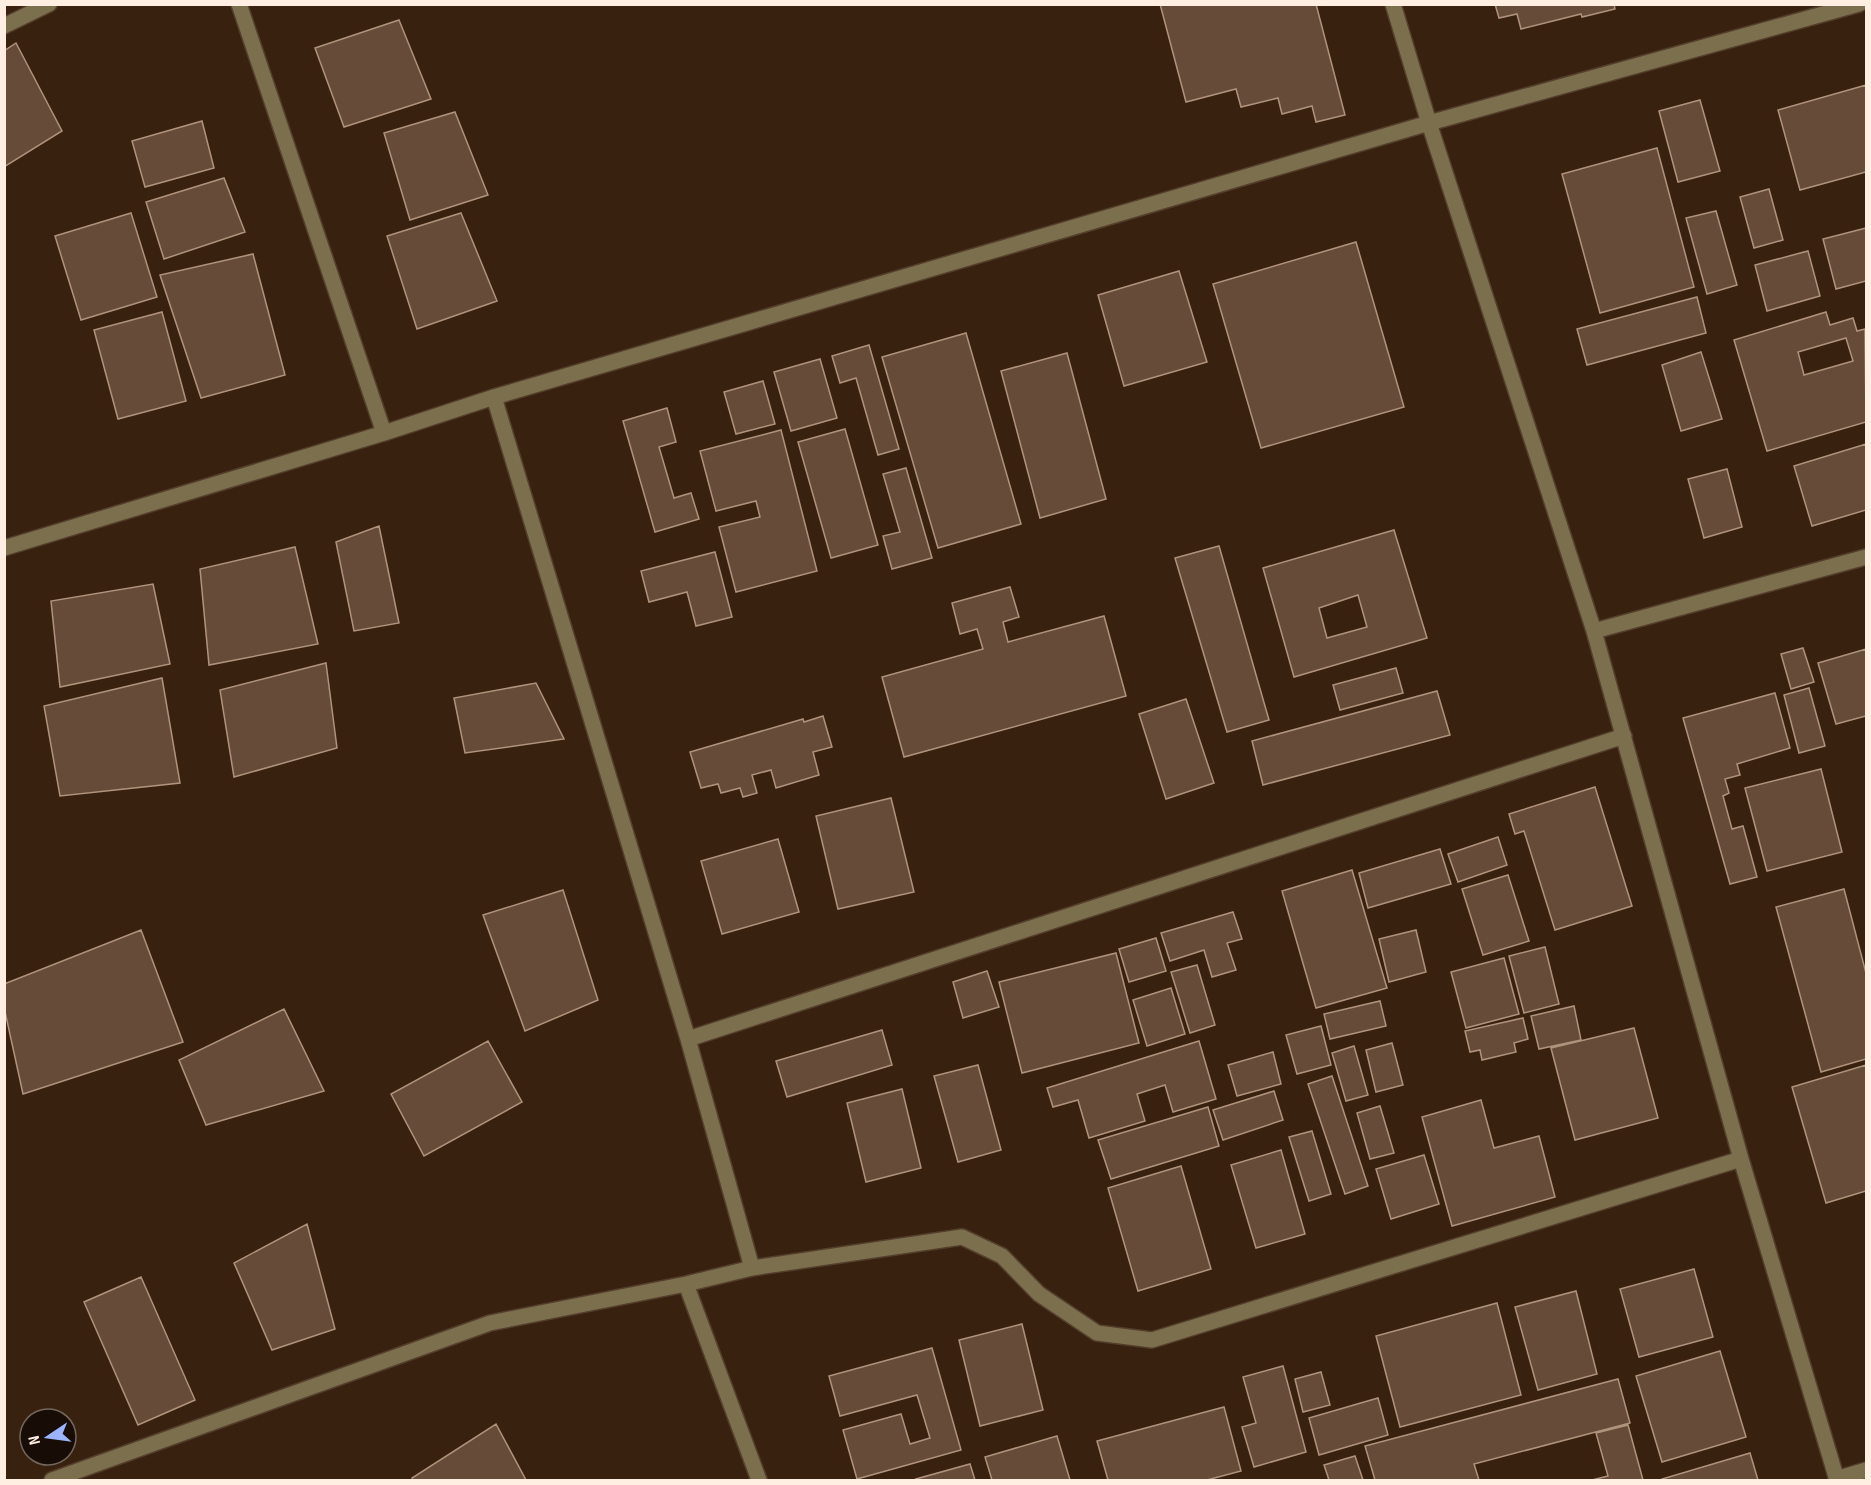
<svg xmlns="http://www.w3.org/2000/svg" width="1871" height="1485" font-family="'Sofia Sans Condensed',sans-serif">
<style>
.building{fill:#664c38;stroke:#b0937d;stroke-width:1.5;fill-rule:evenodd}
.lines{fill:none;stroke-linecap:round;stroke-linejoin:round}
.minor-casing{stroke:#543e2c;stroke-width:18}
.minor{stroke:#7c6f4d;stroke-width:15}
</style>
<rect width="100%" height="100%" fill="#38210e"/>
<path class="building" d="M 1160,4 L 1316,4 L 1345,115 L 1316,122 L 1312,106 L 1282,114 L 1278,98 L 1241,107 L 1236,89 L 1186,102 Z
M 1495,4 L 1614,4 L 1615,9 L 1582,17 L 1581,14 L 1521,29 L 1517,14 L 1499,18 Z
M 399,20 L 431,99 L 344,127 L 315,48 Z
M 16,43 L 62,131 L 4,167 L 4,51 Z
M 1866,85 L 1866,172 L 1800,190 L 1778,110 Z
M 1700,100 L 1720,171 L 1678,182 L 1659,111 Z
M 455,112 L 488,195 L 410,220 L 384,133 Z
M 202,121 L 214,168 L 145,187 L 132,141 Z
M 1657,148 L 1694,287 L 1600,313 L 1562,174 Z
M 224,178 L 245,232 L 164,259 L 146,202 Z
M 1769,189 L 1783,240 L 1754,248 L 1740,197 Z
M 1716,211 L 1737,285 L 1707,294 L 1686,218 Z
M 131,213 L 157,297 L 81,320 L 55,236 Z
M 461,213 L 497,301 L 417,329 L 387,236 Z
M 1866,228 L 1866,281 L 1836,289 L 1823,239 Z
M 1356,242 L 1404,407 L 1261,448 L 1213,284 Z
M 1808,251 L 1820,296 L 1767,311 L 1755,265 Z
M 253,254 L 285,375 L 201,398 L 160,275 Z
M 1179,271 L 1207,362 L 1124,386 L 1098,295 Z
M 1697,297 L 1706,333 L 1587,365 L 1577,329 Z
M 162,312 L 186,401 L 118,419 L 94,330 Z
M 1826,312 L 1830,325 L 1853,318 L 1857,331 L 1865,329 L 1866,422 L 1767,451 L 1734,340 ZM 1846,338 L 1853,361 L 1804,375 L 1798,352 Z
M 966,333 L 1021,524 L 938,548 L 882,357 Z
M 869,345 L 899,449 L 878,455 L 856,378 L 840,383 L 832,356 Z
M 1701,352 L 1722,419 L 1681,431 L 1662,365 Z
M 1067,353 L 1106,499 L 1040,518 L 1001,371 Z
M 820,359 L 837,418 L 791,431 L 774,372 Z
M 763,381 L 775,424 L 736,434 L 724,392 Z
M 667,408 L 676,442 L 659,447 L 674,498 L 691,493 L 699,519 L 655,532 L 623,421 Z
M 845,429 L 878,545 L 831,558 L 798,442 Z
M 781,430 L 817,571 L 736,592 L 719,527 L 760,517 L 756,501 L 716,511 L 700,451 Z
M 1866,444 L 1866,510 L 1812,526 L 1794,466 Z
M 906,468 L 932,558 L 892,569 L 883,536 L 900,532 L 883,474 Z
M 1727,469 L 1742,527 L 1704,538 L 1688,479 Z
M 379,526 L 399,623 L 354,631 L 336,542 Z
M 1394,530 L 1427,638 L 1294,677 L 1263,568 ZM 1358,595 L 1367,627 L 1327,638 L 1319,608 Z
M 1219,546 L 1269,720 L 1227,732 L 1175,558 Z
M 295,547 L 318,644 L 209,665 L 200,569 Z
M 715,552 L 732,617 L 696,626 L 687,592 L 649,602 L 641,571 Z
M 153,584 L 170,664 L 60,687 L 51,601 Z
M 1010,587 L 1019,617 L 1003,622 L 1008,642 L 1104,616 L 1126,696 L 904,757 L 882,677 L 983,649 L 977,629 L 960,634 L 952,603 Z
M 1803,648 L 1814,682 L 1791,689 L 1781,654 Z
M 1866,649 L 1866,716 L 1836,724 L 1818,663 Z
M 326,663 L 337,748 L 234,777 L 220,690 Z
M 1396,668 L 1403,693 L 1340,710 L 1333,685 Z
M 162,678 L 180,783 L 60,796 L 44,706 Z
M 536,683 L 564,739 L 465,753 L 454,698 Z
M 1809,688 L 1825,746 L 1799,753 L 1784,695 Z
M 1437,691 L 1450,735 L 1263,785 L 1252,741 Z
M 1775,693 L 1790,748 L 1737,764 L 1740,775 L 1725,779 L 1729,793 L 1723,796 L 1732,829 L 1743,826 L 1757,877 L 1730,884 L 1683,718 Z
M 1186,699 L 1214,783 L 1166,799 L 1139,714 Z
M 823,716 L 832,747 L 813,752 L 819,775 L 776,788 L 771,770 L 752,775 L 757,793 L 743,797 L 740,788 L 721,793 L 718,784 L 701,788 L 690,752 L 803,719 L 804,722 Z
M 1821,769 L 1842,852 L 1767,871 L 1745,788 Z
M 1595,787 L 1632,906 L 1555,930 L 1524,831 L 1515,834 L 1509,814 Z
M 891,798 L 914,892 L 838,909 L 816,816 Z
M 1498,837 L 1507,865 L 1458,882 L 1448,854 Z
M 778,839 L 799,912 L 722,934 L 701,861 Z
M 1440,849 L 1451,884 L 1368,908 L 1359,873 Z
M 1352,870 L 1387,988 L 1316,1008 L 1282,891 Z
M 1508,875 L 1529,941 L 1483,955 L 1462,889 Z
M 1844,889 L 1866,973 L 1866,1059 L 1821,1072 L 1776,907 Z
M 563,890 L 598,1000 L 525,1031 L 483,915 Z
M 1233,912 L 1242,939 L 1227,943 L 1236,970 L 1212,977 L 1204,950 L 1170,961 L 1161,933 Z
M 141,930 L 183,1042 L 23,1094 L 4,1007 L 4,984 Z
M 1416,930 L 1426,972 L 1389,982 L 1379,939 Z
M 1156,938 L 1166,971 L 1129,982 L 1119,949 Z
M 1545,947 L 1559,1004 L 1524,1013 L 1509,956 Z
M 1116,953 L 1139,1043 L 1022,1073 L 999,982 Z
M 1504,958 L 1519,1014 L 1466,1028 L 1451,972 Z
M 1197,965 L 1215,1025 L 1190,1033 L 1171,972 Z
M 987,971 L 999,1007 L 963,1018 L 953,982 Z
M 1171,988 L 1185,1034 L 1147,1046 L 1133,1000 Z
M 1380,1001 L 1386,1026 L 1330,1039 L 1324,1014 Z
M 1574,1006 L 1581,1040 L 1539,1049 L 1531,1016 Z
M 284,1009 L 324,1091 L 206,1125 L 179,1060 Z
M 1523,1018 L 1528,1039 L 1514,1043 L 1516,1052 L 1482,1060 L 1480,1050 L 1470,1052 L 1465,1031 Z
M 1321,1026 L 1331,1065 L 1297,1074 L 1286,1035 Z
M 1634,1028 L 1658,1118 L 1575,1140 L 1551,1048 Z
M 882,1030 L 892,1065 L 787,1097 L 776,1061 Z
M 488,1041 L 522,1102 L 424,1156 L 391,1094 Z
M 1199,1041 L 1216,1099 L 1173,1112 L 1165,1085 L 1137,1094 L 1145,1121 L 1089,1138 L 1078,1100 L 1053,1107 L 1047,1088 Z
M 1392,1043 L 1403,1085 L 1376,1092 L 1366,1050 Z
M 1354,1046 L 1368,1095 L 1346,1101 L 1332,1053 Z
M 1273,1052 L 1281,1084 L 1237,1096 L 1228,1065 Z
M 978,1065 L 1001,1150 L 958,1162 L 934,1076 Z
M 1866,1065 L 1866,1191 L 1826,1203 L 1792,1087 Z
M 1332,1076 L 1368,1186 L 1345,1194 L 1308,1084 Z
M 902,1089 L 921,1168 L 866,1182 L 847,1103 Z
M 1274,1091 L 1283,1120 L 1223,1140 L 1213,1110 Z
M 1481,1100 L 1494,1148 L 1539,1136 L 1555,1197 L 1452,1226 L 1422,1117 Z
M 1380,1106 L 1394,1153 L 1370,1159 L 1357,1113 Z
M 1208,1107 L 1219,1146 L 1111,1179 L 1098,1140 Z
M 1312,1131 L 1331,1194 L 1309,1201 L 1289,1137 Z
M 1281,1150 L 1305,1234 L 1256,1248 L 1231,1165 Z
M 1424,1155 L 1439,1204 L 1391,1219 L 1376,1169 Z
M 1181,1166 L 1211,1269 L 1138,1291 L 1108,1188 Z
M 307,1224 L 335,1329 L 272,1350 L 234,1263 Z
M 1694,1269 L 1713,1337 L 1639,1357 L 1620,1289 Z
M 141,1277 L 195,1400 L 138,1425 L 84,1302 Z
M 1576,1291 L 1597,1374 L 1538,1390 L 1515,1307 Z
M 1497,1303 L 1521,1395 L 1400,1427 L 1376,1336 Z
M 1022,1324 L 1043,1410 L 980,1426 L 959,1340 Z
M 932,1348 L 961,1450 L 857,1479 L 843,1430 L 901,1414 L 910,1444 L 930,1438 L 917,1395 L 840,1416 L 829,1376 Z
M 1720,1351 L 1746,1437 L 1662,1462 L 1636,1376 Z
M 1283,1366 L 1306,1452 L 1254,1467 L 1242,1427 L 1256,1423 L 1243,1377 Z
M 1321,1372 L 1330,1405 L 1303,1412 L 1295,1379 Z
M 1618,1379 L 1630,1423 L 1474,1464 L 1479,1480 L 1375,1480 L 1365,1446 Z
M 1378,1398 L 1388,1435 L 1319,1455 L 1309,1418 Z
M 1224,1407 L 1241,1471 L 1207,1480 L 1108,1480 L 1097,1441 Z
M 496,1424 L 526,1480 L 413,1480 L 412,1478 Z
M 1628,1425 L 1643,1480 L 1592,1480 L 1608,1476 L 1596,1433 Z
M 1057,1436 L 1070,1480 L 992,1480 L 985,1457 Z
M 1750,1453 L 1758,1480 L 1662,1480 L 1662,1479 Z
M 1355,1456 L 1363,1480 L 1329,1480 L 1324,1465 Z
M 970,1464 L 975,1480 L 917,1480 L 916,1479 Z"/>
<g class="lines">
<g class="minor-casing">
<path id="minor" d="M 239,4 L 384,433
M 1393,4 L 1429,123 L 1594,631 L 1741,1159 L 1837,1480
M 4,26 L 49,4
M 494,397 L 688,1039 L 752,1268
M 4,548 L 384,433 L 494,397 L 1429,123 L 1859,4
M 1594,631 L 1866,557
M 688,1039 L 1624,736
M 686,1284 L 759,1480
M 1836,1479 L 1866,1470
M 52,1480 L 490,1323 L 686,1284 L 752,1268 L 962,1237 L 1002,1256 L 1039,1294 L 1097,1333 L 1152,1340 L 1741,1159"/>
</g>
<use href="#minor" class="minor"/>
</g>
<rect width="1871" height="1485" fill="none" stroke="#ffefe3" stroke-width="12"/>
<g transform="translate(48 1437) rotate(257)"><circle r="28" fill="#180d06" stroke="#74675e" stroke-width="1.5"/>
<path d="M0-4.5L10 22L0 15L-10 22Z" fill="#9bb4fd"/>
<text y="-9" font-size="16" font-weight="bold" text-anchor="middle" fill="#ffefe3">N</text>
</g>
</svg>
